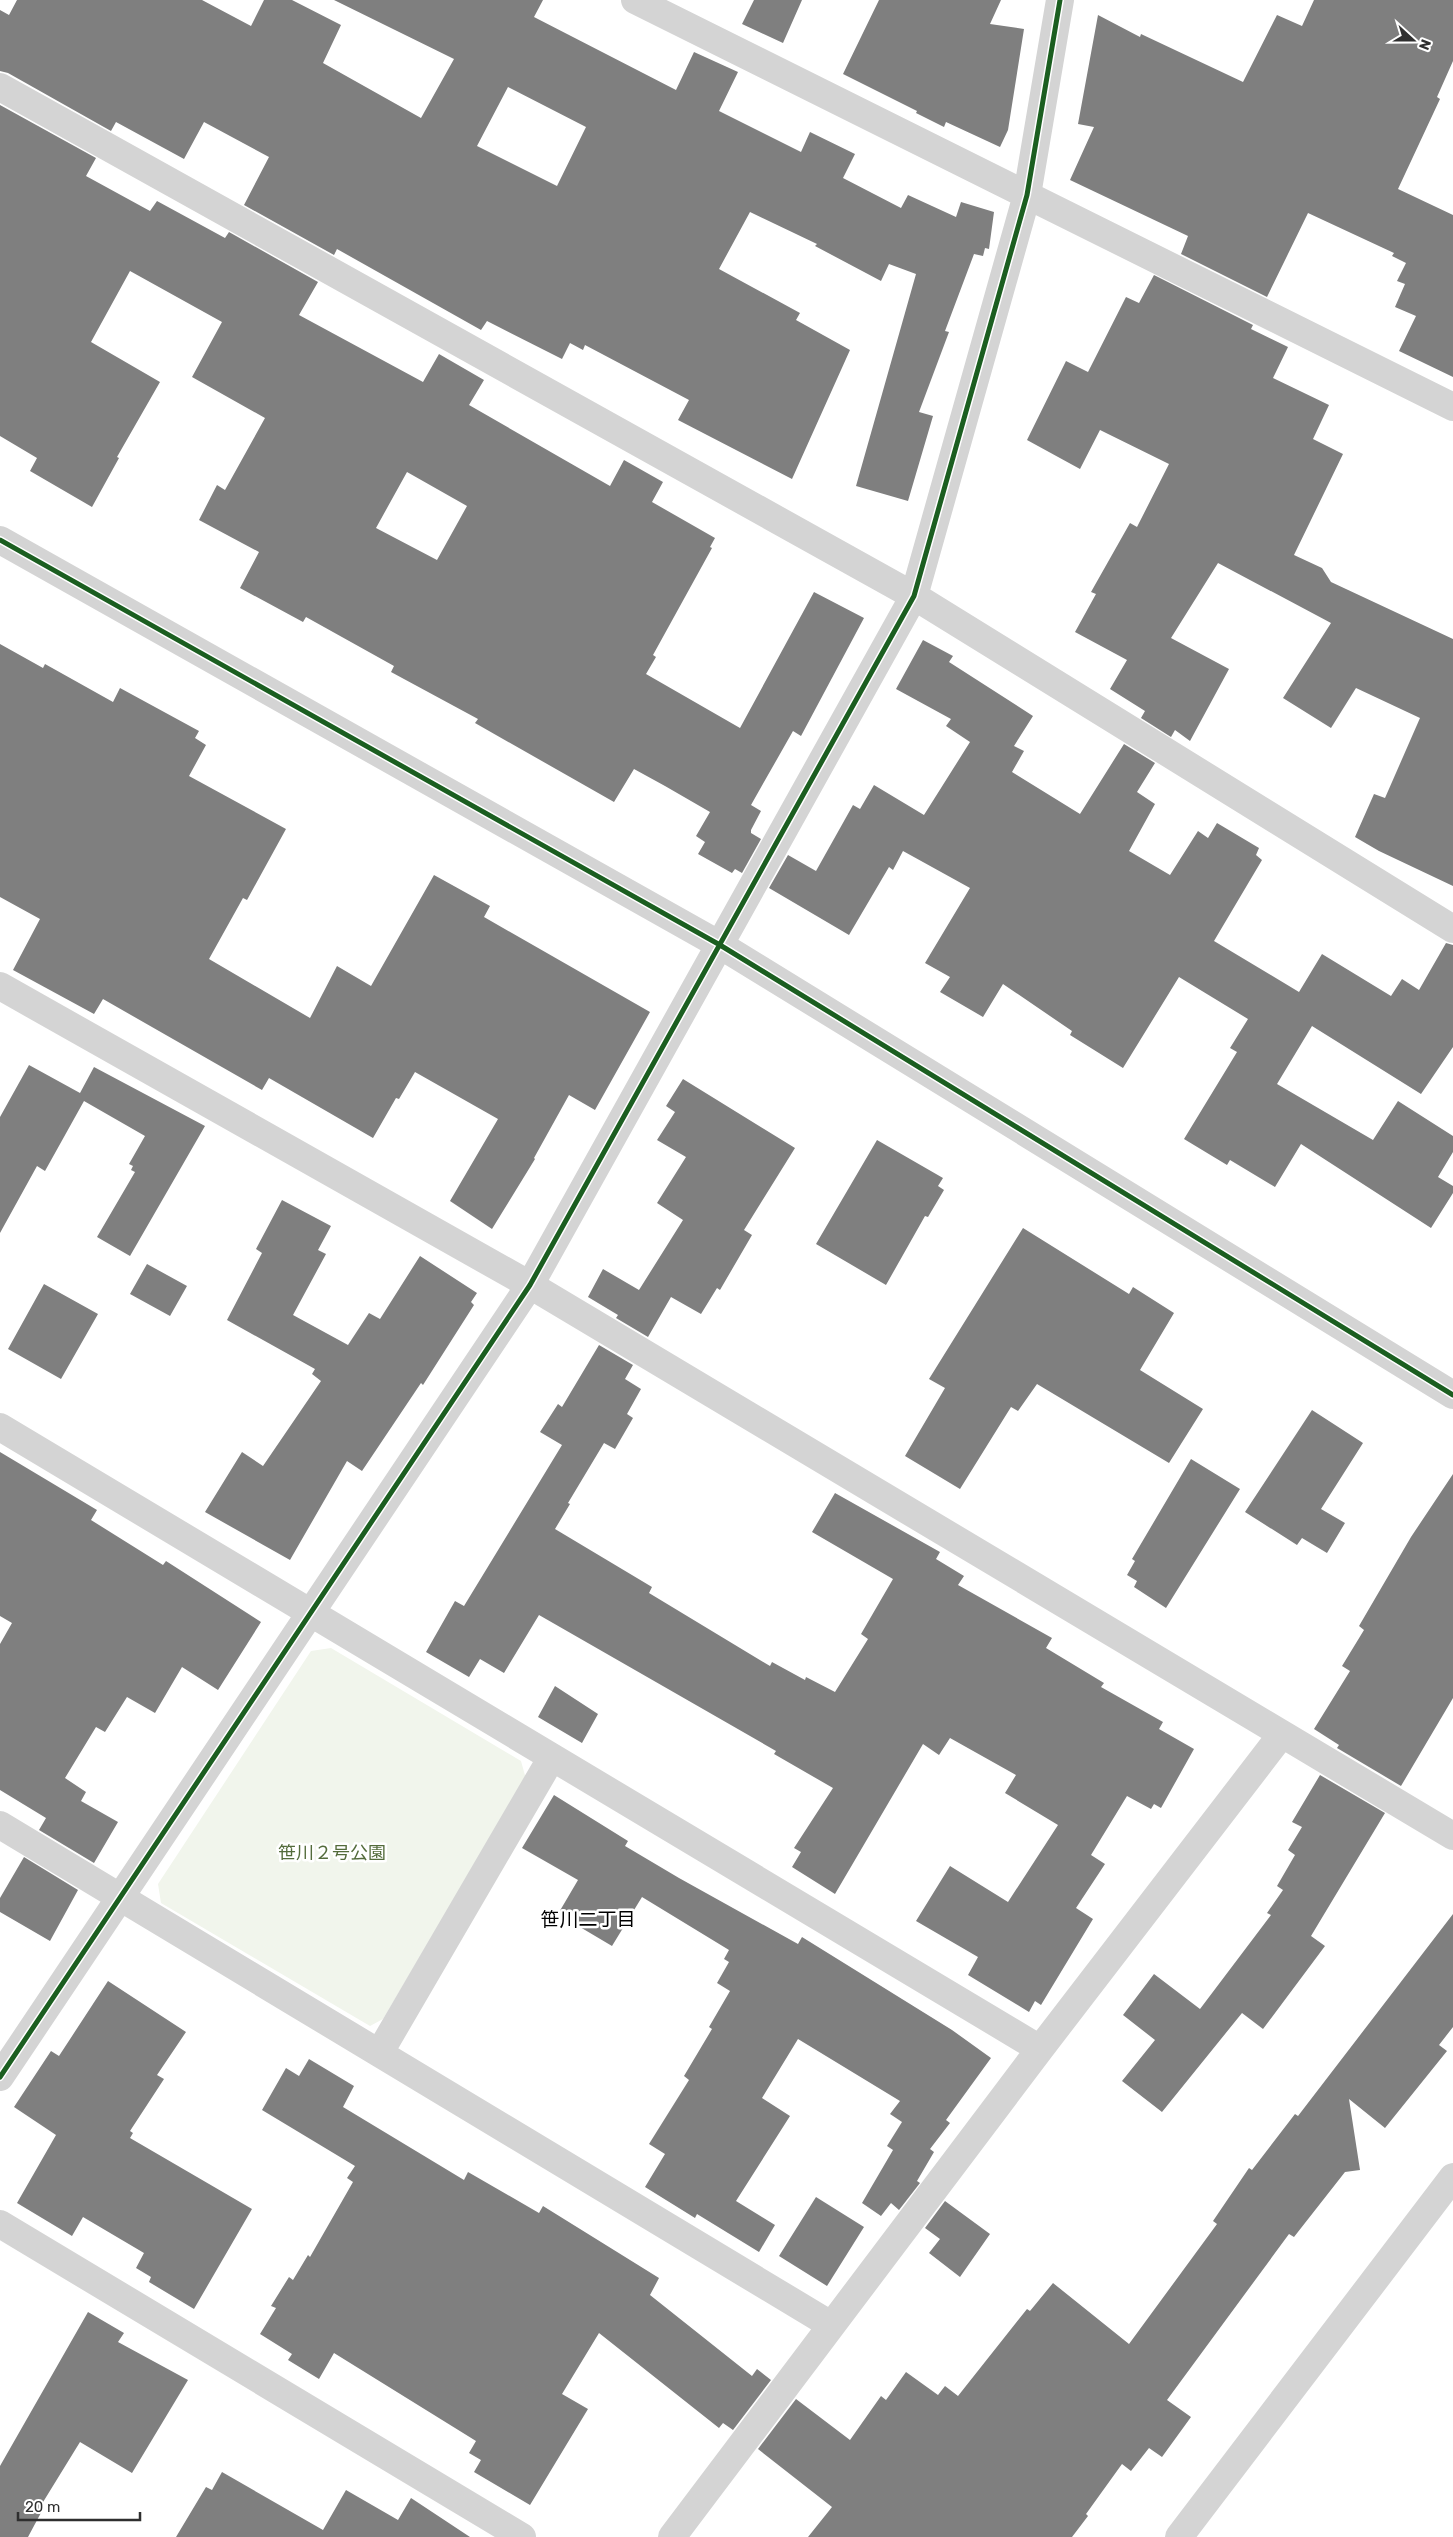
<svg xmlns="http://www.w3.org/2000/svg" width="1453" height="2537" font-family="Rubik,'Noto Sans JP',sans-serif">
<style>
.green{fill:#f1f5ec}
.building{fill:#7f7f7f;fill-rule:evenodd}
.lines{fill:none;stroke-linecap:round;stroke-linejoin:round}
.minor{stroke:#d4d4d4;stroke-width:28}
.cycleway-casing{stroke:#fff;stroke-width:8}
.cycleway{stroke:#1b5e20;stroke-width:5}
.labels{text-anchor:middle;stroke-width:5;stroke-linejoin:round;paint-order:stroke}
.park-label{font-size:18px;fill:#536b3b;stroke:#fff}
.neighbourhood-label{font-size:19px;fill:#000;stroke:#fff}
</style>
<rect width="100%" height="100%" fill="#fff"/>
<path class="green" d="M 331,1648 L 521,1761 L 526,1779 L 383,2019 L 370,2026 L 161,1903 L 158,1884 L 311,1651 Z"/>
<path class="building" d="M 17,0 L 202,0 L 251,26 L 264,0 L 292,0 L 341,25 L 323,63 L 421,118 L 454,59 L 334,0 L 543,0 L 534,17 L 676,90 L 694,52 L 738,72 L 719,111 L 801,152 L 810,132 L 855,154 L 843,178 L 901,208 L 908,195 L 956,217 L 961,202 L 994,212 L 989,249 L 985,248 L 983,256 L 974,254 L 945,331 L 949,332 L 919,412 L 933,416 L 908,501 L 856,486 L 916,274 L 889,264 L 881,281 L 815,246 L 817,244 L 750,212 L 719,269 L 800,313 L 796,320 L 850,350 L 792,479 L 678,420 L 689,400 L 585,345 L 583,350 L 570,343 L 562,359 L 487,321 L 481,330 L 337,249 L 334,255 L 244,205 L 269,157 L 204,122 L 184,159 L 116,122 L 111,131 L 8,73 L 0,71 L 0,10 L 9,15 ZM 508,87 L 586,127 L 557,186 L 477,146 Z
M 754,0 L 802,0 L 783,43 L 742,24 Z
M 879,0 L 1001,0 L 990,24 L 1024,29 L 1008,130 L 1000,147 L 946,122 L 944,127 L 916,113 L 917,111 L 843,74 Z
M 1314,0 L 1453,0 L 1453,61 L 1437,97 L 1440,99 L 1398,189 L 1453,215 L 1453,377 L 1399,351 L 1416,316 L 1395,307 L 1405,284 L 1397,281 L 1406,263 L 1392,256 L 1394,253 L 1308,213 L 1267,297 L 1181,254 L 1188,236 L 1070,180 L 1094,127 L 1078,124 L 1098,15 L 1140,37 L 1141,34 L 1243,82 L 1277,15 L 1302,26 Z
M 0,105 L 96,158 L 86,176 L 150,211 L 157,201 L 225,238 L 229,232 L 318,282 L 299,315 L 423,382 L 439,354 L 484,380 L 469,405 L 610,486 L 624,460 L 663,482 L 652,502 L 715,538 L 710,547 L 712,548 L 653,655 L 656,657 L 646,674 L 740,728 L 814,592 L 864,618 L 801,736 L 793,731 L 751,805 L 761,811 L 751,830 L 751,833 L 761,839 L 742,873 L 735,869 L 732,873 L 698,854 L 705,842 L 696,836 L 710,812 L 665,786 L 634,769 L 614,802 L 475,723 L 478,719 L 391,672 L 394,666 L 306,617 L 303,622 L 240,588 L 259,552 L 199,520 L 217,485 L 225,490 L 265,418 L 192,377 L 222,322 L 130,271 L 91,342 L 160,382 L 117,457 L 119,458 L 92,507 L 30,471 L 37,458 L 0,436 ZM 407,472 L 467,506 L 437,560 L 376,528 Z
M 1154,275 L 1253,325 L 1251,329 L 1288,347 L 1273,378 L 1329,405 L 1313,439 L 1343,454 L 1294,555 L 1322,568 L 1331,582 L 1453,639 L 1453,886 L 1379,851 L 1355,837 L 1374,794 L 1385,798 L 1420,718 L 1356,688 L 1331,728 L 1283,698 L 1331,623 L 1218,563 L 1171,638 L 1229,669 L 1190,741 L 1175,730 L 1171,737 L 1141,718 L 1145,711 L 1110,689 L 1127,660 L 1075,632 L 1096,594 L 1091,592 L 1130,523 L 1137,527 L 1169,464 L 1100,430 L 1080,469 L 1027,440 L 1066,361 L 1088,372 L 1126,297 L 1139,303 Z
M 923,640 L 953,656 L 949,662 L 1033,716 L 1014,746 L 1024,751 L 1012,772 L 1080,814 L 1124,744 L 1155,763 L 1137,792 L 1155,804 L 1129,851 L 1170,875 L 1198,831 L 1208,838 L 1217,823 L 1259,848 L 1256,855 L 1262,860 L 1214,941 L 1299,992 L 1322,954 L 1391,996 L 1402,979 L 1419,990 L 1446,943 L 1453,945 L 1453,1047 L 1421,1094 L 1312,1026 L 1277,1084 L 1373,1140 L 1398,1101 L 1453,1136 L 1453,1152 L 1438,1177 L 1453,1186 L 1453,1193 L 1431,1228 L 1301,1144 L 1275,1187 L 1230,1160 L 1227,1165 L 1184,1139 L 1237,1052 L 1230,1048 L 1248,1019 L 1179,977 L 1123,1068 L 1070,1035 L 1072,1031 L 1003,984 L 983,1017 L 940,992 L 950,977 L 925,963 L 970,888 L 903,851 L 893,870 L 889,867 L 849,935 L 769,888 L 788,855 L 816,871 L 853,805 L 860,809 L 874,785 L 924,815 L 970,742 L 946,726 L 951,719 L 896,689 Z
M 0,644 L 43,668 L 45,664 L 113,702 L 120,688 L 199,731 L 195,738 L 206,745 L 189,776 L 286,829 L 247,900 L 243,898 L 209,959 L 310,1018 L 337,966 L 371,986 L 434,875 L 490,906 L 484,917 L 650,1012 L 595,1110 L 569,1095 L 534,1158 L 535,1159 L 492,1229 L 450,1201 L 498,1119 L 415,1072 L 399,1099 L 396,1098 L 373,1138 L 269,1078 L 262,1090 L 103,999 L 94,1014 L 13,970 L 40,919 L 0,897 Z
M 29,1065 L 80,1093 L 94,1067 L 205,1126 L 130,1256 L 97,1237 L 135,1172 L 131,1170 L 133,1166 L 129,1164 L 145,1136 L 84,1101 L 45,1171 L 37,1166 L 0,1233 L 0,1117 Z
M 683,1079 L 795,1148 L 744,1230 L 752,1235 L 720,1290 L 717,1288 L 701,1314 L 671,1297 L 648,1337 L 616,1318 L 618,1315 L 588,1297 L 603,1269 L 639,1290 L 683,1220 L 657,1203 L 686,1157 L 657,1140 L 675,1112 L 666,1106 Z
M 877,1140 L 943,1178 L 938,1186 L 944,1190 L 928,1217 L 925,1216 L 886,1285 L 816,1244 Z
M 282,1200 L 331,1226 L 318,1250 L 326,1254 L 293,1315 L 348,1345 L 369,1313 L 380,1319 L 420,1256 L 477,1293 L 471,1302 L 474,1305 L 423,1385 L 421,1383 L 362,1471 L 347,1461 L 290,1560 L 205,1512 L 242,1452 L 263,1466 L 321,1381 L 312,1374 L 315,1369 L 227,1320 L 262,1253 L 256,1249 Z
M 1023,1228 L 1129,1294 L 1133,1287 L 1174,1313 L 1140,1370 L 1203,1409 L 1169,1463 L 1037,1384 L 1018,1411 L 1011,1407 L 960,1489 L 905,1456 L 945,1388 L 929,1379 Z
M 147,1264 L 187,1286 L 170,1316 L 130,1294 Z
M 44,1284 L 98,1314 L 61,1379 L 8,1349 Z
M 599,1345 L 633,1365 L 625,1379 L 641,1389 L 627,1414 L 633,1418 L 615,1449 L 604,1443 L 568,1503 L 570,1504 L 555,1529 L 652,1587 L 649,1593 L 770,1666 L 772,1662 L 805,1680 L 806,1677 L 835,1692 L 868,1639 L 861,1634 L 893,1579 L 812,1532 L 835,1493 L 940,1552 L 936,1559 L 964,1576 L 958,1585 L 1052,1638 L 1046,1648 L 1104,1683 L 1101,1687 L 1163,1722 L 1159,1729 L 1194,1749 L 1161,1808 L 1154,1804 L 1151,1809 L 1127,1796 L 1091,1855 L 1105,1864 L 1076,1908 L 1093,1919 L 1041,2005 L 1035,2001 L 1029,2012 L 968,1975 L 978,1957 L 916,1921 L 950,1866 L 1008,1902 L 1058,1825 L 1005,1793 L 1016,1775 L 950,1738 L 939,1755 L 923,1744 L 835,1894 L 792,1867 L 801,1852 L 794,1848 L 833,1788 L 774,1754 L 776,1751 L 539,1615 L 504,1673 L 480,1659 L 469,1677 L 426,1652 L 455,1601 L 464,1606 L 562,1445 L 540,1432 L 558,1404 L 562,1407 Z
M 1312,1410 L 1363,1443 L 1321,1509 L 1345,1523 L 1327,1553 L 1302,1538 L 1297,1545 L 1245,1512 Z
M 0,1452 L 97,1510 L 91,1520 L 163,1565 L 166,1561 L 261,1622 L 218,1690 L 182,1667 L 155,1713 L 127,1697 L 105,1732 L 96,1727 L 65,1778 L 86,1792 L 81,1801 L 118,1822 L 94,1863 L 39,1830 L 46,1818 L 0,1790 L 0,1644 L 12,1623 L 0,1616 Z
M 1191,1459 L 1240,1489 L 1166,1608 L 1134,1587 L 1137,1581 L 1127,1575 L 1135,1561 L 1132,1559 Z
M 1453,1474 L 1453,1698 L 1401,1786 L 1337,1748 L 1339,1745 L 1314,1729 L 1350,1671 L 1342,1666 L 1364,1630 L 1359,1626 L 1411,1537 Z
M 555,1686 L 598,1714 L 582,1743 L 538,1717 Z
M 1320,1775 L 1385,1813 L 1311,1936 L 1325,1946 L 1263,2029 L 1242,2013 L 1162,2112 L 1122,2081 L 1155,2040 L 1123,2015 L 1154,1974 L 1200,2009 L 1271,1915 L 1267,1913 L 1283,1890 L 1277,1886 L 1295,1855 L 1288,1850 L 1302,1827 L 1292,1822 Z
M 554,1795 L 628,1841 L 625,1846 L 679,1878 L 798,1944 L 802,1937 L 952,2030 L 991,2058 L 946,2120 L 950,2123 L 930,2149 L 934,2152 L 917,2181 L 920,2183 L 899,2210 L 891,2203 L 881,2216 L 862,2203 L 893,2150 L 887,2146 L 902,2122 L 890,2114 L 900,2101 L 798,2039 L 762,2098 L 790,2116 L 736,2201 L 775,2225 L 759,2252 L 697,2214 L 695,2218 L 645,2187 L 665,2154 L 649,2144 L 689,2080 L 684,2076 L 712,2029 L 709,2027 L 730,1991 L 717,1983 L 729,1962 L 724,1959 L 729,1950 L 642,1897 L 612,1946 L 558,1914 L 578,1880 L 522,1848 Z
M 24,1857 L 78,1890 L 50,1941 L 0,1912 L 0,1898 Z
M 1453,1914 L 1453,2027 L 1439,2045 L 1447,2051 L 1385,2128 L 1349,2099 L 1360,2170 L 1345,2172 L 1294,2237 L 1289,2234 L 1167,2400 L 1191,2417 L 1162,2457 L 1149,2448 L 1131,2471 L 1122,2464 L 1086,2514 L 1088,2516 L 1072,2537 L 808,2537 L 832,2507 L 758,2449 L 796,2399 L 850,2440 L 881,2396 L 886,2400 L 906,2372 L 938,2395 L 945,2386 L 958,2396 L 1027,2309 L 1030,2311 L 1053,2283 L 1129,2344 L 1217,2224 L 1213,2221 L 1249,2168 L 1252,2170 L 1295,2114 L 1298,2116 Z
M 108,1981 L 186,2032 L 157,2075 L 164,2079 L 130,2131 L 133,2133 L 130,2138 L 252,2209 L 194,2309 L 149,2282 L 151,2277 L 136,2268 L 144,2253 L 83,2217 L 72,2236 L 17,2203 L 56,2135 L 14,2107 L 51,2051 L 59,2056 Z
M 309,2059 L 354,2086 L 343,2107 L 464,2180 L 468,2172 L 539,2213 L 543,2206 L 659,2278 L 650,2295 L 752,2376 L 757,2369 L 771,2380 L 733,2430 L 723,2423 L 719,2428 L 599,2333 L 562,2394 L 588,2409 L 530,2505 L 474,2472 L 481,2460 L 469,2453 L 476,2441 L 334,2353 L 319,2379 L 288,2360 L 292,2354 L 260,2334 L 276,2308 L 271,2306 L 289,2277 L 293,2280 L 308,2255 L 310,2257 L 353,2182 L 347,2178 L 355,2166 L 262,2110 L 286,2068 L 299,2076 Z
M 816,2197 L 864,2227 L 827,2286 L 779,2256 Z
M 945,2201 L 990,2234 L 960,2277 L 929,2253 L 940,2239 L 925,2228 Z
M 88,2312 L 124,2333 L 118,2342 L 188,2380 L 132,2473 L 80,2442 L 40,2507 L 43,2509 L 28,2537 L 0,2537 L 0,2466 Z
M 222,2472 L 323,2530 L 346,2490 L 398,2520 L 411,2498 L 470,2537 L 176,2537 L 206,2487 L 212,2490 Z"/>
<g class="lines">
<path class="minor" d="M 635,0 L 1453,407
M 0,87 L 914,596 L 1453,929
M 0,540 L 720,945 L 1453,1395
M 0,986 L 530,1285 L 1453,1836
M 0,1427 L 1040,2049
M 0,1825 L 831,2325
M 380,2052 L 552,1757
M 0,2077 L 530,1285 L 914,596 L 1027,195 L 1060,0
M 0,2224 L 522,2537
M 672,2537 L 1040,2049 L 1282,1734
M 1179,2537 L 1453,2177"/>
<g class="cycleway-casing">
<path id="cycleway" d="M 0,540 L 720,945 L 1453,1395
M 0,2077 L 530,1285 L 914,596 L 1027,195 L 1060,0"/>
</g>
<use href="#cycleway" class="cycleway"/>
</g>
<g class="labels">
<g class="park-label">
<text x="332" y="1859">笹川２号公園</text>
</g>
<g class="neighbourhood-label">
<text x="588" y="1926">笹川二丁目</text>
</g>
</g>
<g transform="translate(1413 40) rotate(111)" stroke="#ffffff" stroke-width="4" paint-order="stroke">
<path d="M0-4L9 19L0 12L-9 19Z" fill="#2f2f2f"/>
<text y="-8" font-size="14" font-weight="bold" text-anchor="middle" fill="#2f2f2f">N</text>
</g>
<path d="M18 2512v8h122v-8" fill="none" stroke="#2f2f2f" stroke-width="2.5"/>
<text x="25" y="2512" font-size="15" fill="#2f2f2f" stroke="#ffffff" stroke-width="4" paint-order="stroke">20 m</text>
</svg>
